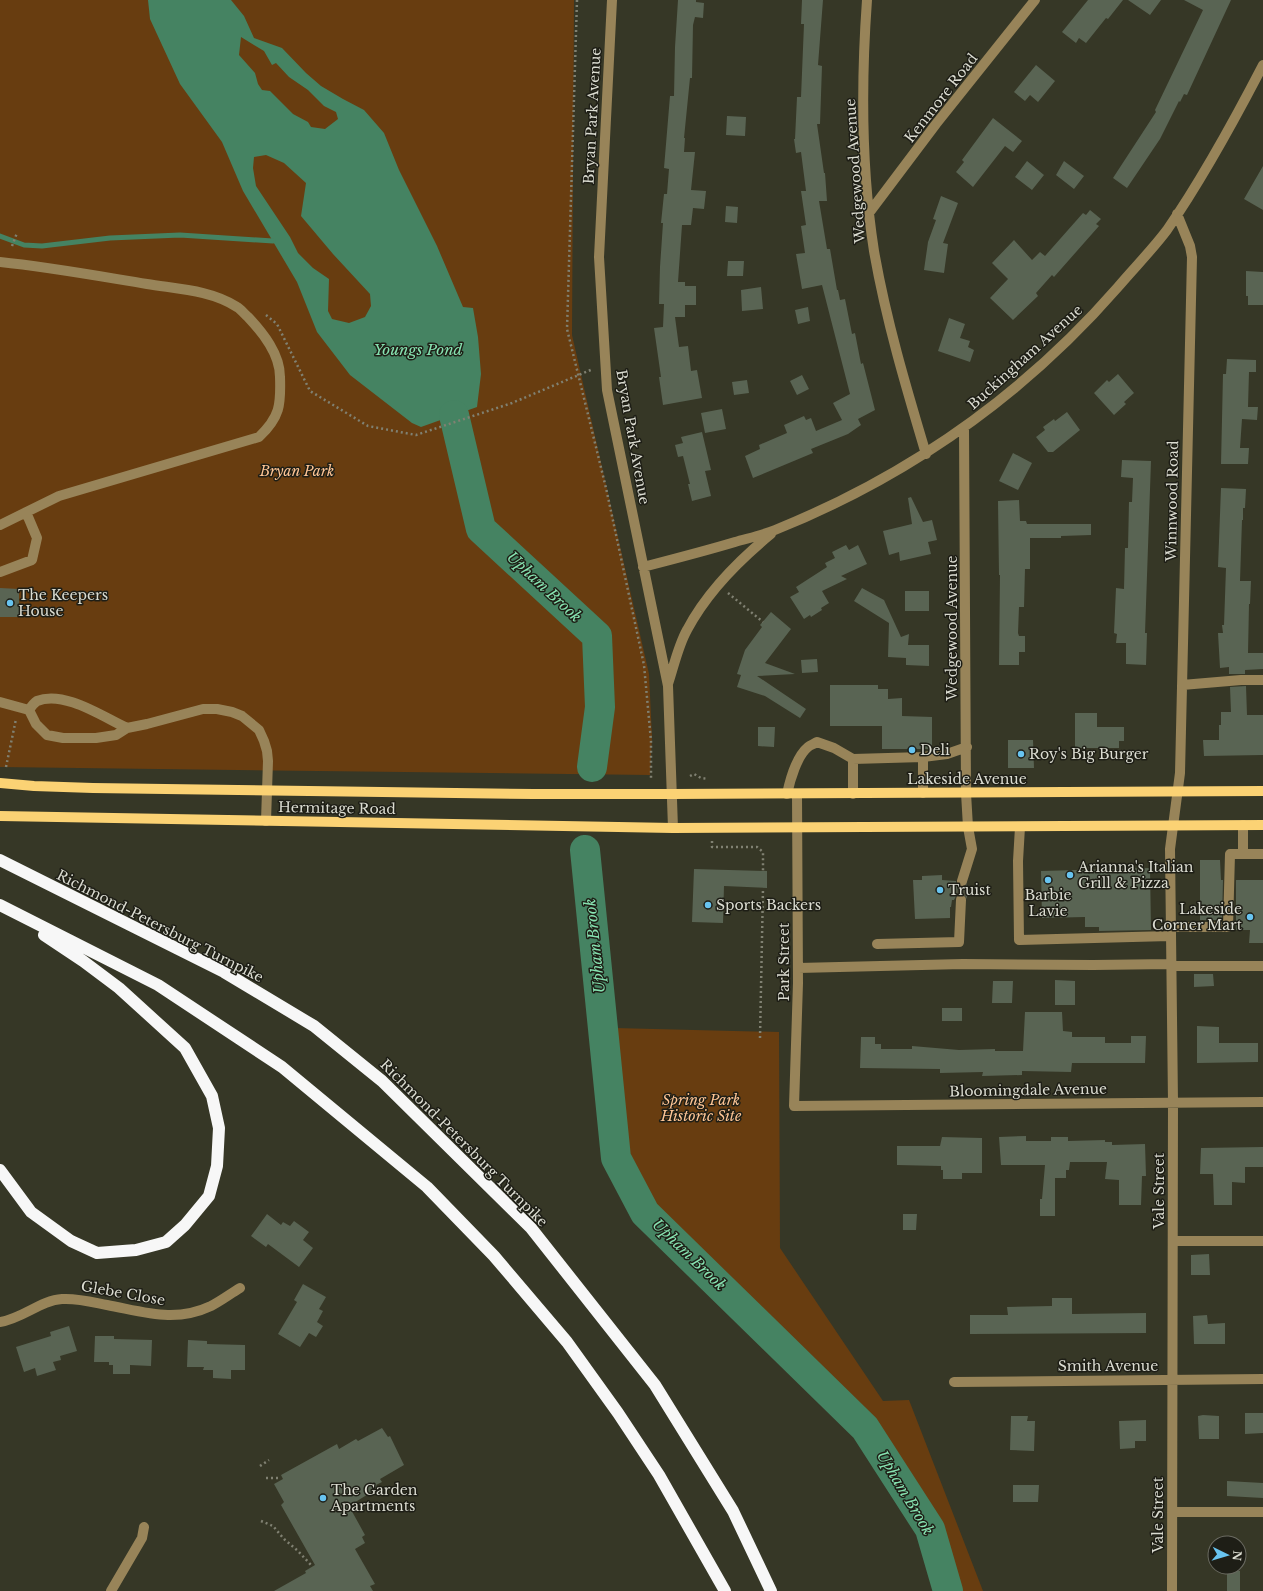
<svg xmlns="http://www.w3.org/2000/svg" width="1263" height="1591" font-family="'Libre Baskerville',serif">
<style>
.green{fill:#683d10}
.water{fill:#458362;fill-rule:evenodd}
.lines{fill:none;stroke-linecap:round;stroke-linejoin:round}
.stream{stroke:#458362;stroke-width:5}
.river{stroke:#458362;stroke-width:30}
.building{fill:#596453}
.minor-tunnel{stroke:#4f5040;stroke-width:10;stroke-dasharray:10 5;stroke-linecap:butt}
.path{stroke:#808172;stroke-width:2.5;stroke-dasharray:2 3;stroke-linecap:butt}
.minor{stroke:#988459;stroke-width:10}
.major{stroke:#fbd274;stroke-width:10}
.highway{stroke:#f7f7f7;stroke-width:12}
.poi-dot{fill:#68c4f0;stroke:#1e1e16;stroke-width:1.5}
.labels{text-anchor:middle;stroke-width:3;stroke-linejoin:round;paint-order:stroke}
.street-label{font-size:14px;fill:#dbdcd1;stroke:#1e1e16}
.park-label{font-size:14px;font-style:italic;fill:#fec595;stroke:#1e1e16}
.poi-label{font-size:14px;fill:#dbdcd1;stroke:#1e1e16;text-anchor:start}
.water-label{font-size:15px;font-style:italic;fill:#87e3b1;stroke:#1e1e16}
</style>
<rect width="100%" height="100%" fill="#363726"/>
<path class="green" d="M 0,0 L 574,0 L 572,335 L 649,674 L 652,737 L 650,775 L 0,767 Z
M 614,1028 L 779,1032 L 780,1248 L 883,1401 L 909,1400 L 983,1591 L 949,1591 L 926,1544 L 920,1497 L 866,1430 L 830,1400 L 809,1381 L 776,1340 L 760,1315 L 722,1288 L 639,1214 L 631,1186 L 624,1125 L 621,1071 Z"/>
<path class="water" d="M 148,0 L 231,0 L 244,16 L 254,38 L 282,48 L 306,73 L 321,86 L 343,99 L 364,110 L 384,133 L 399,170 L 437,246 L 463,307 L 473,308 L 478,337 L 481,374 L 477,407 L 421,427 L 412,423 L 350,375 L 317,332 L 297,282 L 243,191 L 222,142 L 180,84 L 150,19 ZM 241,37 L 264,51 L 272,65 L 276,63 L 289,77 L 308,90 L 324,106 L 336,112 L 338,119 L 325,129 L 311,127 L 308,122 L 293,114 L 270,91 L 262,90 L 258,84 L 255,73 L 239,55 ZM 266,155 L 284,163 L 306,183 L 301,216 L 333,254 L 370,294 L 371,306 L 365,317 L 349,323 L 332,319 L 328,311 L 329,279 L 313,268 L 298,253 L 290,237 L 256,186 L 253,168 L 254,157 Z"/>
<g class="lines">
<path class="stream" d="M 0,236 L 24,245 L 42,246 L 110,238 L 180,235 L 273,241"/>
<path class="river" d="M 454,415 L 481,529 L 597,636 L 600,707 L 592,767
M 585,850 L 616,1158 L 645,1213 L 865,1428 L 930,1529 L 948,1591"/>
</g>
<path class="building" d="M 678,0 L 696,0 L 696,2 L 704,3 L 703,18 L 695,17 L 693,25 L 692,78 L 690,78 L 684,138 L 685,138 L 684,152 L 695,152 L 691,190 L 706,191 L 704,209 L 693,208 L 691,225 L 682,225 L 678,282 L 685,282 L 685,286 L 696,286 L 696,305 L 685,305 L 685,317 L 675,317 L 679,347 L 688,346 L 691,371 L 697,370 L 702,398 L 663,405 L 659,377 L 661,377 L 654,328 L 663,327 L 664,304 L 659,304 L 660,267 L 663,223 L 661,223 L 664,194 L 667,194 L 669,169 L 664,168 L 670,96 L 674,96 L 675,47 Z
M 802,0 L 823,0 L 818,65 L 822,66 L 820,124 L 817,124 L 824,173 L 825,173 L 827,201 L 819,201 L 827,249 L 830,249 L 837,290 L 838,290 L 840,300 L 845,299 L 852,334 L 855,333 L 861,364 L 863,363 L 875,410 L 858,419 L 861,425 L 848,434 L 811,449 L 813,453 L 753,478 L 745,456 L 760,449 L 759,445 L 787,433 L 784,425 L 804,416 L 806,420 L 811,418 L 816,431 L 842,420 L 833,403 L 850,394 L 822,285 L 802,289 L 796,254 L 805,253 L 801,226 L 806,225 L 801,191 L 806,191 L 801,152 L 796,153 L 794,139 L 795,139 L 797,97 L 801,97 L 804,24 L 801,24 Z
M 1088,0 L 1123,0 L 1108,19 L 1106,18 L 1086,43 L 1079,38 L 1076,43 L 1062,32 Z
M 1128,0 L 1161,0 L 1150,15 Z
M 1184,0 L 1231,0 L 1187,95 L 1184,94 L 1180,102 L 1179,101 L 1160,139 L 1127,188 L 1113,178 L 1156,112 L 1155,110 L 1203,10 Z
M 1036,65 L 1055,81 L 1038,102 L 1030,95 L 1025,101 L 1014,92 Z
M 727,116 L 746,117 L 745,136 L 726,135 Z
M 993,118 L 1022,141 L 1013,152 L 1005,146 L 973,187 L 956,172 L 964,162 L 962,160 Z
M 1027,161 L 1044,175 L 1032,190 L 1015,177 Z
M 1064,161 L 1084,176 L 1074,189 L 1056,175 Z
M 1263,166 L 1263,210 L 1244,199 Z
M 941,196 L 958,203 L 943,243 L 948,244 L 944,273 L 924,270 L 928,242 L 936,220 L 933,219 Z
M 726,206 L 738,207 L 737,223 L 725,222 Z
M 1090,210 L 1101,219 L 1096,224 L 1099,226 L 1054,277 L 1052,275 L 1036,293 L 1038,296 L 1013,320 L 990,298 L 1008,279 L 992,263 L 1014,240 L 1032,260 L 1040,252 L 1045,256 L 1083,213 L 1086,215 Z
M 728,261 L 744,261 L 743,276 L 727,276 Z
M 1246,271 L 1263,272 L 1263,305 L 1248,305 L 1248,296 L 1246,296 Z
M 761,287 L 763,309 L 742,311 L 741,290 Z
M 808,307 L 810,321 L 798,324 L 795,310 Z
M 949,318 L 965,324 L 960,338 L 970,341 L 968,347 L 974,350 L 970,362 L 938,351 Z
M 1227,359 L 1256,360 L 1256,372 L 1249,372 L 1248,407 L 1258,407 L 1257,420 L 1242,419 L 1240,448 L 1249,448 L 1248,464 L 1221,464 L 1223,374 L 1226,374 Z
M 1118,374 L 1134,393 L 1124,402 L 1126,404 L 1114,415 L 1094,393 L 1107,380 L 1109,382 Z
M 802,375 L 809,389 L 797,395 L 790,381 Z
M 747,380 L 749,393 L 734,395 L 732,382 Z
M 722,409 L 726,429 L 705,433 L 701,413 Z
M 1067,412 L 1080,430 L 1053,452 L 1048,452 L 1036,437 L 1045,430 L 1043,427 L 1054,419 L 1055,421 Z
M 702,432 L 711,470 L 705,471 L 711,496 L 692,501 L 688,484 L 690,484 L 683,456 L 678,457 L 675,445 L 683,443 L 681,437 Z
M 1013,453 L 1032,463 L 1018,490 L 999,481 Z
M 1122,460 L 1151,461 L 1145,633 L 1147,633 L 1146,665 L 1126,664 L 1126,643 L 1116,643 L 1117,634 L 1114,633 L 1116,588 L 1124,589 L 1125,548 L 1128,548 L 1129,502 L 1132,502 L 1133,478 L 1121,477 Z
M 1221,488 L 1246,489 L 1245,508 L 1243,508 L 1243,520 L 1242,520 L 1240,581 L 1251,581 L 1250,604 L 1249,604 L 1248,653 L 1263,653 L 1263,669 L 1245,670 L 1245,674 L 1229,674 L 1229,667 L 1220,668 L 1218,633 L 1223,633 L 1222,625 L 1224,625 L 1226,568 L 1218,567 Z
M 911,497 L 923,522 L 932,520 L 937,540 L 928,542 L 931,554 L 900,561 L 899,552 L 889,555 L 883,531 L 912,524 L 908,498 Z
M 1019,500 L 1020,521 L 1026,521 L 1027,524 L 1091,524 L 1091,535 L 1061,536 L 1061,538 L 1030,538 L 1030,569 L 1025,569 L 1024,607 L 1019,607 L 1018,633 L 1019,636 L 1025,636 L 1025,652 L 1019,652 L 1019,665 L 999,665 L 1000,575 L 999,575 L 998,501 Z
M 846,545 L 849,550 L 858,545 L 867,564 L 841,576 L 847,579 L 822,591 L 829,603 L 821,608 L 822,610 L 811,617 L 810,615 L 804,619 L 790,597 L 799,592 L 796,587 L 827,567 L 825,563 L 835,558 L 832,552 Z
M 0,588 L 19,589 L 19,617 L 0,617 Z
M 862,588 L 884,600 L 901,637 L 909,634 L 908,645 L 929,645 L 929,666 L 906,665 L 906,658 L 888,657 L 889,623 L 854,601 Z
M 905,591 L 929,591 L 929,611 L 905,611 Z
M 771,612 L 791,629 L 765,663 L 795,674 L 757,676 L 806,709 L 800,718 L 765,696 L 737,687 L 741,675 L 737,674 L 745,650 L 762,627 L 760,625 Z
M 817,659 L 818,672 L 802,673 L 801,660 Z
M 830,685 L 878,685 L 878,689 L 888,689 L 888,699 L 902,698 L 902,716 L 932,717 L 932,749 L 882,749 L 882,726 L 830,726 Z
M 1246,686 L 1247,715 L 1263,715 L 1263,755 L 1204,756 L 1203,740 L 1219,740 L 1219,725 L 1221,725 L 1221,712 L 1231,712 L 1230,687 Z
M 1075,713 L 1097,713 L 1097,727 L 1124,727 L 1124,741 L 1119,741 L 1119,748 L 1075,748 Z
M 758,727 L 775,727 L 774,747 L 758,746 Z
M 1008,740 L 1033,740 L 1034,768 L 1008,768 Z
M 1200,860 L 1220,860 L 1221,880 L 1223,880 L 1222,920 L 1200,920 Z
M 1150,868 L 1151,930 L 1099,931 L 1099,927 L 1085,927 L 1085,917 L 1042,918 L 1041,871 Z
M 694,869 L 767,871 L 767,888 L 724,886 L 723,923 L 692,922 Z
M 942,875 L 942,880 L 956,881 L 957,885 L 960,887 L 964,887 L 967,885 L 967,899 L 965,895 L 961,894 L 956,896 L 954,900 L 952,900 L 951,907 L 950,907 L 950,918 L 915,919 L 913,880 L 922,880 L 922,876 Z
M 1236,880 L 1263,880 L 1263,943 L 1249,943 L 1250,930 L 1236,930 Z
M 1194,974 L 1213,974 L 1214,986 L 1194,987 Z
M 1055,980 L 1075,981 L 1075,1005 L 1055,1005 Z
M 993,981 L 1013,981 L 1012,1003 L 992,1003 Z
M 942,1008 L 962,1008 L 962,1021 L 942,1021 Z
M 1025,1012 L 1062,1012 L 1063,1031 L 1072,1032 L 1072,1037 L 1105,1037 L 1105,1043 L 1131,1043 L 1131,1036 L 1146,1036 L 1145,1063 L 1072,1063 L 1071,1072 L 1022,1071 L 1022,1075 L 982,1076 L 983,1072 L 940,1073 L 940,1069 L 860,1068 L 861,1037 L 875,1037 L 875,1044 L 881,1044 L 881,1049 L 912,1049 L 912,1046 L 959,1050 L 995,1049 L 995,1051 L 1023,1051 Z
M 1197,1026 L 1219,1027 L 1219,1043 L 1258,1043 L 1258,1062 L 1197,1063 Z
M 1026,1136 L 1026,1141 L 1051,1141 L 1051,1137 L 1068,1137 L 1068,1141 L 1105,1140 L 1105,1142 L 1112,1142 L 1112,1145 L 1145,1144 L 1146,1176 L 1142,1176 L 1141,1205 L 1119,1205 L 1119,1180 L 1105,1179 L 1107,1162 L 1070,1162 L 1069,1170 L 1066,1170 L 1066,1178 L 1055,1178 L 1055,1216 L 1040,1216 L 1040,1199 L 1042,1199 L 1045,1165 L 1001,1165 L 999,1137 Z
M 942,1137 L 982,1138 L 982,1173 L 962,1173 L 962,1179 L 943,1179 L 943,1170 L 941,1170 L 941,1166 L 897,1165 L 897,1146 L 940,1146 Z
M 1263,1147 L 1263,1167 L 1245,1167 L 1245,1183 L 1232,1182 L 1232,1205 L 1214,1205 L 1213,1174 L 1200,1174 L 1201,1148 Z
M 267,1214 L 281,1225 L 283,1222 L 290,1226 L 294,1221 L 309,1232 L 303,1240 L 313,1248 L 299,1267 L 268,1244 L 266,1247 L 251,1236 Z
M 903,1214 L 917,1214 L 916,1230 L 903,1230 Z
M 1209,1254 L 1210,1275 L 1191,1275 L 1191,1255 Z
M 303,1284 L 326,1297 L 319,1309 L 323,1311 L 317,1322 L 323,1326 L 316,1337 L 309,1333 L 300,1347 L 278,1334 L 297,1302 L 294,1300 Z
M 1052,1298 L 1072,1298 L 1072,1314 L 1146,1313 L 1146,1333 L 970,1334 L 970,1315 L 1008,1315 L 1007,1307 L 1052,1306 Z
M 1207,1315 L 1208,1324 L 1225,1323 L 1225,1344 L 1194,1344 L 1193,1316 Z
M 69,1326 L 77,1351 L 60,1356 L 61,1360 L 53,1362 L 56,1370 L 37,1376 L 35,1368 L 24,1372 L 16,1347 L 51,1336 L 50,1332 Z
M 95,1336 L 114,1336 L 114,1339 L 152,1340 L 151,1366 L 130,1365 L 130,1374 L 113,1374 L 113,1365 L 109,1365 L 109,1362 L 94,1362 Z
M 188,1340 L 207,1341 L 207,1344 L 245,1345 L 245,1370 L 231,1370 L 231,1379 L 213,1378 L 213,1370 L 203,1370 L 204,1367 L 187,1367 Z
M 1245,1413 L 1263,1413 L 1263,1433 L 1245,1434 Z
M 1203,1415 L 1219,1416 L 1219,1439 L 1199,1439 L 1198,1416 Z
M 1011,1416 L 1028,1416 L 1027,1421 L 1035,1421 L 1034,1451 L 1010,1450 Z
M 1146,1420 L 1146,1441 L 1135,1441 L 1135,1448 L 1120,1449 L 1119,1421 Z
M 382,1428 L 388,1437 L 390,1436 L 404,1465 L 380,1479 L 382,1482 L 376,1485 L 378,1488 L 349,1506 L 365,1535 L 362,1537 L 365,1543 L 355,1549 L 375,1584 L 370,1586 L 373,1591 L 274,1591 L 306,1573 L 305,1571 L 315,1565 L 281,1505 L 284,1502 L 274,1484 L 283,1479 L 281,1475 L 337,1444 L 339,1449 L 356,1439 L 358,1441 Z
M 1227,1481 L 1263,1483 L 1263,1498 L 1227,1496 Z
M 1013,1485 L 1039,1485 L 1038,1502 L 1013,1502 Z
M 1227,1571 L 1240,1571 L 1240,1591 L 1227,1591 Z"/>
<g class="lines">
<path class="minor-tunnel" d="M 961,900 L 962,881"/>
<path class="path" d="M 577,0 L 567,329 L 606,488 L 644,665 L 651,741 L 651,780
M 12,246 L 17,233
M 266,315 L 277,324 L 310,391 L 368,426 L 416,435 L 512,403 L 593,369
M 728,593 L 763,622
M 6,767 L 16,719
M 690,776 L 694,774 L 701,778 L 708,779
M 712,841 L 712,847 L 757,847 L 763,852 L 763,871
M 760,1038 L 763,888
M 260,1466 L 269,1460
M 266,1478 L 281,1478
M 261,1521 L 273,1526 L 284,1539 L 298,1551 L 311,1565"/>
<path class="minor" d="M 612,0 L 599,257 L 607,390 L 668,686 L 673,828
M 867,0 C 861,83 861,168 874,251 C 886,320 906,387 926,454
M 869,213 L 936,124 L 1035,0
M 0,262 C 49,267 98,276 147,284 C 177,289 211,290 237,307 C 241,309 244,314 248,317 C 263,333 280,354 280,377 C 281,405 280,417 259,437 L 59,496 L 0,525
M 643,567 C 674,559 705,551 735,542 C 749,538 763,535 775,530 C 909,476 1023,396 1118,287 C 1134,268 1152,250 1167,230 C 1203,178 1234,121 1263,65
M 0,572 L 32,560 L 37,538 L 26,512
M 668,684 C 674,666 678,646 687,630 C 707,592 738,561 771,534
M 1182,685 L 1241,680 L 1263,680
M 0,702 L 29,710 L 36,724 L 47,735 L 63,738 L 96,738 L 116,735 L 127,728 L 147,724 L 203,709 L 217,709 L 232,712 L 242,716 L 259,730 L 264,741 L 267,751 L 268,761 L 266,821
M 29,710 C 31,707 34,703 37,701 C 64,690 103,717 127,728
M 923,757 L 947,754 L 967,747
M 787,794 C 790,780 797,756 808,747 C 810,745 814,744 817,742 L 834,748 L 853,759
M 797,794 L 798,983 L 794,1106 L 1263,1102
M 853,794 L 853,759 L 923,757 L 923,793
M 1243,825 L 1243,854
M 1020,827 L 1018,861 L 1019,940 L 1170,936
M 962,881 L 972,849 L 968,827 L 966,793 L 964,428
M 1170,927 L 1228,927 L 1230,854 L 1263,854
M 877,944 L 959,942 L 961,900
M 1171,966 L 1263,966
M 798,968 L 963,964 L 1093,965 L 1171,964
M 1173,1241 L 1263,1241
M 0,1322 C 22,1319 41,1300 62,1299 C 78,1298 92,1302 107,1305 C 145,1312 175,1323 211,1306 C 221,1301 230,1294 240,1288
M 954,1382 L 1263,1379
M 1172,1512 L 1263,1512
M 111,1591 L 142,1538 L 144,1527
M 1172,1591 L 1173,1102 L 1170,849 L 1180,773 L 1192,257 L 1190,246 L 1177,214"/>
<path class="major" d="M 0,783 L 34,786 L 93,788 L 534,794 L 672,794 L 1263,791
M 0,816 L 673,828 L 1263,825"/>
<path class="highway" d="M 0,860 L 224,972 L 314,1026 L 382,1081 L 531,1228 L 655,1385 L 733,1511 L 771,1591
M 0,905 L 158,985 L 282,1067 L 427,1187 L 494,1256 L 567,1342 L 618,1413 L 659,1475 L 725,1591
M 0,1170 L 31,1212 L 71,1241 L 97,1253 L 136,1250 L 166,1242 L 185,1225 L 209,1196 L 217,1166 L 219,1128 L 212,1096 L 185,1048 L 119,988 L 83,961 L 44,935"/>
</g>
<g class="poi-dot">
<circle cx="10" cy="603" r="4"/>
<circle cx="912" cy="750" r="4"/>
<circle cx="1021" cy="754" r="4"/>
<circle cx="1070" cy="875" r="4"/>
<circle cx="1048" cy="880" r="4"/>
<circle cx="940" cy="890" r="4"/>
<circle cx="708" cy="905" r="4"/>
<circle cx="1250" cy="917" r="4"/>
<circle cx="323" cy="1498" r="4"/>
</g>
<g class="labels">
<g class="street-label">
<text transform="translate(941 98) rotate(-52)" y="5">Kenmore Road</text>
<text transform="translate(592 116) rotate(-87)" y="5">Bryan Park Avenue</text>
<text transform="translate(855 171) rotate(-94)" y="5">Wedgewood Avenue</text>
<text transform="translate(1025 357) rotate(-42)" y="5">Buckingham Avenue</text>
<text transform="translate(633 437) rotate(80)" y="5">Bryan Park Avenue</text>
<text transform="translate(1172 501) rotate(-89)" y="5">Winnwood Road</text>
<text transform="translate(952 628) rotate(-90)" y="5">Wedgewood Avenue</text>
<text x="967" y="784">Lakeside Avenue</text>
<text transform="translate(337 808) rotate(1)" y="5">Hermitage Road</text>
<text transform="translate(160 926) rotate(27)" y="5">Richmond-Petersburg Turnpike</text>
<text transform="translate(784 962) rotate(-90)" y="5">Park Street</text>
<text transform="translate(1028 1090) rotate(-1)" y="5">Bloomingdale Avenue</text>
<text transform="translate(464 1143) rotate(45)" y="5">Richmond-Petersburg Turnpike</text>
<text transform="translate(1159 1191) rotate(-90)" y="5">Vale Street</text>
<text transform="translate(123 1293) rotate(10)" y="5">Glebe Close</text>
<text x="1108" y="1371">Smith Avenue</text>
<text transform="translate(1158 1515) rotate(-90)" y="5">Vale Street</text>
</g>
<g class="park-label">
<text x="297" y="476">Bryan Park</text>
<text x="701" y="1105">Spring Park<tspan x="701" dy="16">Historic Site</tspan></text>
</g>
<g class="poi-label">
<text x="18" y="600">The Keepers<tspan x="18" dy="16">House</tspan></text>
<text x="920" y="755">Deli</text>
<text x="1029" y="759">Roy's Big Burger</text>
<text x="1078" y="872">Arianna's Italian<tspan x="1078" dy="16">Grill &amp; Pizza</tspan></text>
<text x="948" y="895">Truist</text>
<text x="1048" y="900" text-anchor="middle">Barbie<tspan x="1048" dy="16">Lavie</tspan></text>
<text x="716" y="910">Sports Backers</text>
<text x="1242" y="914" text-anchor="end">Lakeside<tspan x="1242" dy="16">Corner Mart</tspan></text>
<text x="331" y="1495">The Garden<tspan x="331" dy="16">Apartments</tspan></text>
</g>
<g class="water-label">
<text x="418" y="355">Youngs Pond</text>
<text transform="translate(544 587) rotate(43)" y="5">Upham Brook</text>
<text transform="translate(595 946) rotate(-96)" y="5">Upham Brook</text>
<text transform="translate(689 1255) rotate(44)" y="5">Upham Brook</text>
<text transform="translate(905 1493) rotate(59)" y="5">Upham Brook</text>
</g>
</g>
<g transform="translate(1227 1555) rotate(95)"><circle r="19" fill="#1e1e16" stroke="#6a6a61"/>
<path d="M0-3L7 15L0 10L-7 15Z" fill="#68c4f0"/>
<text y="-6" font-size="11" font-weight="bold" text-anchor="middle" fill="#dbdcd1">N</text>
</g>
</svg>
